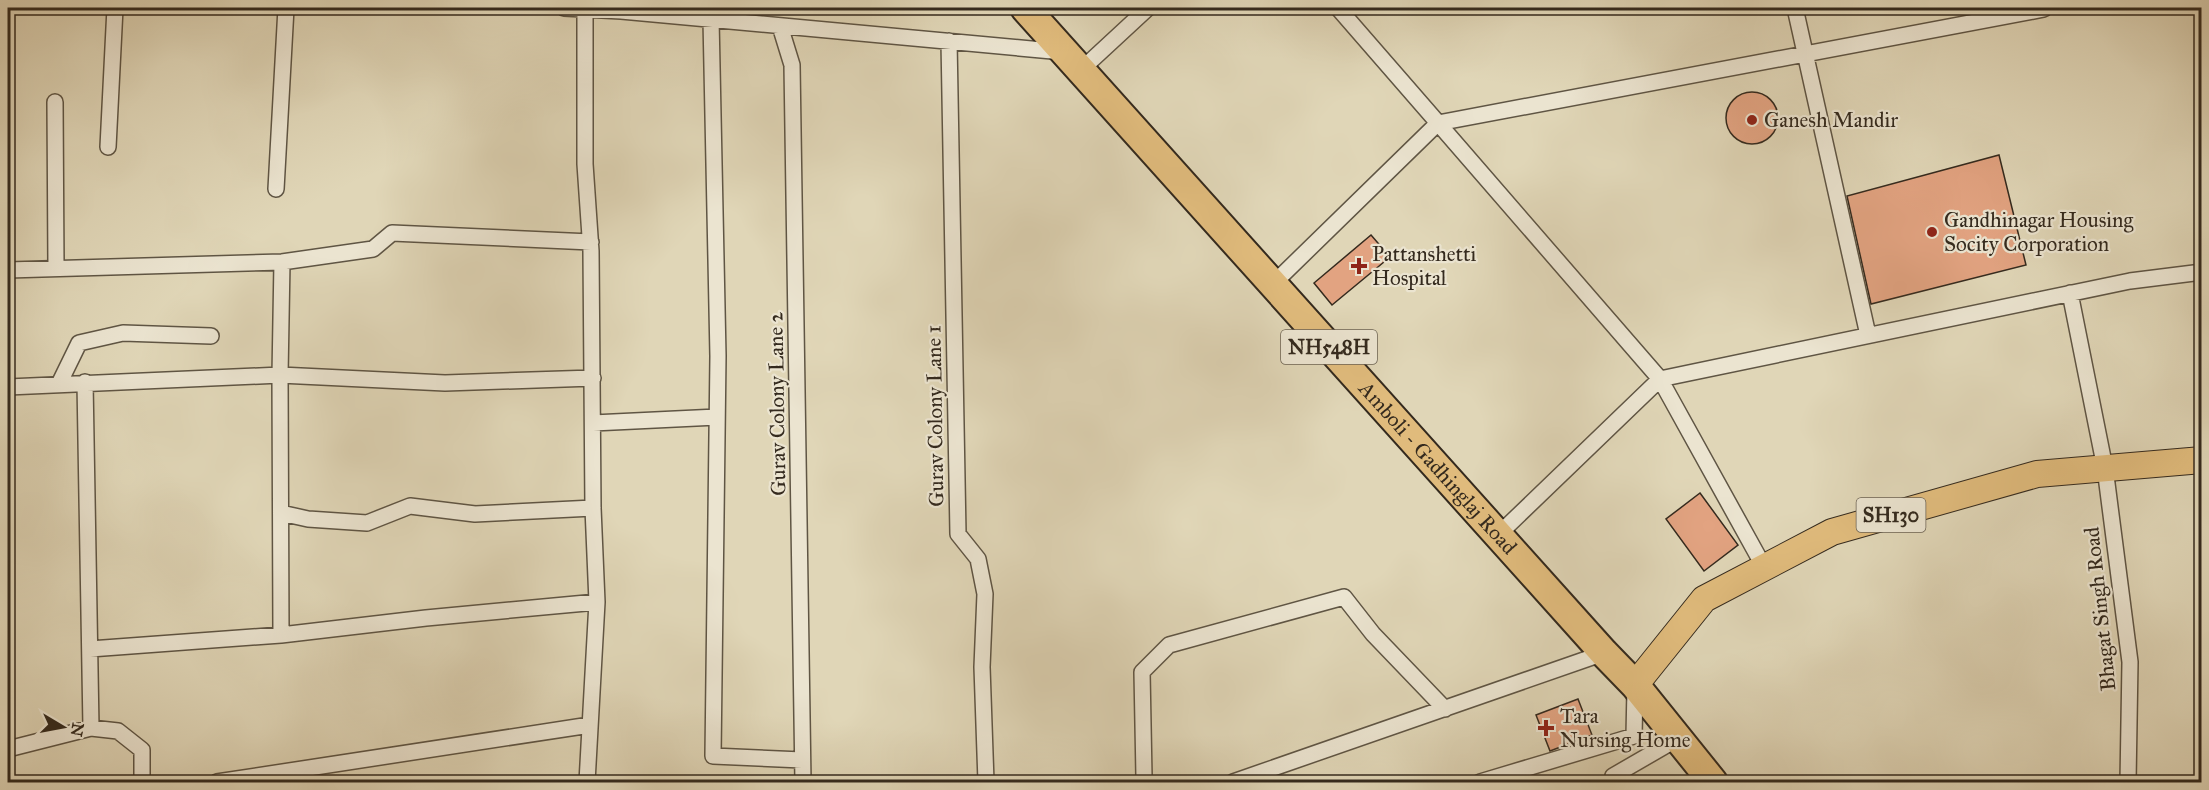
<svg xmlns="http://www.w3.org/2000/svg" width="2209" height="790" font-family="'IM FELL Great Primer',serif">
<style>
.building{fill:#e2a381;stroke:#342a1e;stroke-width:1.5}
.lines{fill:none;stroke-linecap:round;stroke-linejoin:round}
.street-casing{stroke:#5f5544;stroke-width:18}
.primary-casing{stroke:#342a1e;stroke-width:28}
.highway-casing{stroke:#342a1e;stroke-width:32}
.street{stroke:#ebe4d0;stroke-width:15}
.primary{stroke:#e0bb7c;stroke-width:26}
.highway{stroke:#e0bb7c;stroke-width:28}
.poi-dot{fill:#8f2418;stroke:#ebe4d0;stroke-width:2}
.labels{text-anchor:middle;stroke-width:4.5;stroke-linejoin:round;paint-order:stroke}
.shield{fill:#ebe4d0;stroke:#6b6253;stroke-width:1.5}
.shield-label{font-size:20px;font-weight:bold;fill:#342a1e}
.poi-label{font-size:21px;fill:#342a1e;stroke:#ebe4d0;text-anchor:start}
.street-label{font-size:21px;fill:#342a1e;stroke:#ebe4d0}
</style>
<rect width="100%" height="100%" fill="#e0d6b7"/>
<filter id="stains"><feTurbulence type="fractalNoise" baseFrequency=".00333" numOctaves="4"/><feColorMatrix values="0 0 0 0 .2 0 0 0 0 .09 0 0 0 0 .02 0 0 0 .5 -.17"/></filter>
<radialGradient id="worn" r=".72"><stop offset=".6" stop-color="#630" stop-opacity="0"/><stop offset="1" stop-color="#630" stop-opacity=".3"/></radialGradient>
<path class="building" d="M1726 118a26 26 0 1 1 52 0a26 26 0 1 1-52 0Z
M 1999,155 L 2026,265 L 1871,304 L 1847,196 Z
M 1371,235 L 1390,257 L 1332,305 L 1314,283 Z
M 1700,493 L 1738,545 L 1704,571 L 1666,519 Z
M 1578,699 L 1592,735 L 1550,751 L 1536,715 Z"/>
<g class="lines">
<g class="street-casing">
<path id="street" d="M 564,8 L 621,11 L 1063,52
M 1795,8 L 1868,335
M 585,9 L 585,164 L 591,251 L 593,508 L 597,602 L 587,782
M 711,19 L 718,356 L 713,756 L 802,760
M 780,26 L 792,65 L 803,782
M 949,41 L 958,534 L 978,559 L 985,594 L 982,667 L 986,782
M 1081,70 L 1148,8
M 55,102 L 56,268
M 1438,123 L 2044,9
M 1438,123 L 1660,379 L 1764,567
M 108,147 L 115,8
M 276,189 L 286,8
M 8,270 L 282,262 L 373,249 L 392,233 L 591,242
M 1273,284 L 1438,123 L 1338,8
M 2070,293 L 2105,468 L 2130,662 L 2128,782
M 85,382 L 91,728
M 59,384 L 79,343 L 123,333 L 211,336
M 8,387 L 280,375 L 445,383 L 593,378
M 593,423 L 717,417
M 281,513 L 308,519 L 367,523 L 410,506 L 475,514 L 593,508
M 1498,535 L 1660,379 L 2130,281 L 2202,272
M 281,635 L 280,375 L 282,262
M 90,649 L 281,635 L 426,618 L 597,602
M 8,749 L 91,728 L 118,731 L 142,750 L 142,782
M 217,782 L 590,725
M 1146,782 L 1144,777 L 1142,672 L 1169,645 L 1344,597 L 1373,634 L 1445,709
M 1233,782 L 1604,653
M 1480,782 L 1634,736 L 1635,688
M 1613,782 L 1613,776 L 1677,739"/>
</g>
<g class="primary-casing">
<path id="primary" d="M 1635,685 L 1704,599 L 1832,532 L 2037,474 L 2202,460"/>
</g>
<g class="highway-casing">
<g id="highway">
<path id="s1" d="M 1025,8 L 1604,653 L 1635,685 L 1713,782"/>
</g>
</g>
<use href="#street" class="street"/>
<use href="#primary" class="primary"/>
<use href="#highway" class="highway"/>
</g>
<g class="poi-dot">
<circle cx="1752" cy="120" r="6"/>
<circle cx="1932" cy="232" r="6"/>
<path d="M1356 257h6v6h6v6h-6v6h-6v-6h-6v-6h6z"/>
<path d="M1543 719h6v6h6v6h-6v6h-6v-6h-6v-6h6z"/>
</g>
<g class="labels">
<g class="shield">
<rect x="1281" y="330" width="96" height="34" rx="4.5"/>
<rect x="1856.5" y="498" width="69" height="34" rx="4.5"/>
</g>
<g class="shield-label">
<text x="1329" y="354">NH548H</text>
<text x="1891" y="522">SH130</text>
</g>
<g class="poi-label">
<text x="1764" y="127">Ganesh Mandir</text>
<text x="1944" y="227">Gandhinagar Housing<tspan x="1944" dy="24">Socity Corporation</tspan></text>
<text x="1372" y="261">Pattanshetti<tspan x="1372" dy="24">Hospital</tspan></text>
<text x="1560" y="723">Tara<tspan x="1560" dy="24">Nursing Home</tspan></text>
</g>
<g class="street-label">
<text transform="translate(777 404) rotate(-91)" y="7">Gurav Colony Lane 2</text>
<text transform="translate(935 416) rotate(-91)" y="7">Gurav Colony Lane 1</text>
<text dy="7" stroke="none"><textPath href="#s1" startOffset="618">Amboli - Gadhinglaj Road</textPath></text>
<text transform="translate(2100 609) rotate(-96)" y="7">Bhagat Singh Road</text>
</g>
</g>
<rect width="2209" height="790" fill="none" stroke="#e0d6b7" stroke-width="30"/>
<rect x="9" y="9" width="2191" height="772" fill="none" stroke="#342a1e" stroke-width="3"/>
<rect x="15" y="15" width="2179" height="760" fill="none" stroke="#342a1e" stroke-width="1.5"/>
<g transform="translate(63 727) rotate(100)" stroke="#ebe4d0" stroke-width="4.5" paint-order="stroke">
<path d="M0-4.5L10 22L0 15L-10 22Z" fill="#342a1e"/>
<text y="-9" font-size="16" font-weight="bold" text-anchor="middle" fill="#342a1e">N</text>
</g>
<rect width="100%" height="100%" filter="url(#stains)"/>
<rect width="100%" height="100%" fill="url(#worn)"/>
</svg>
